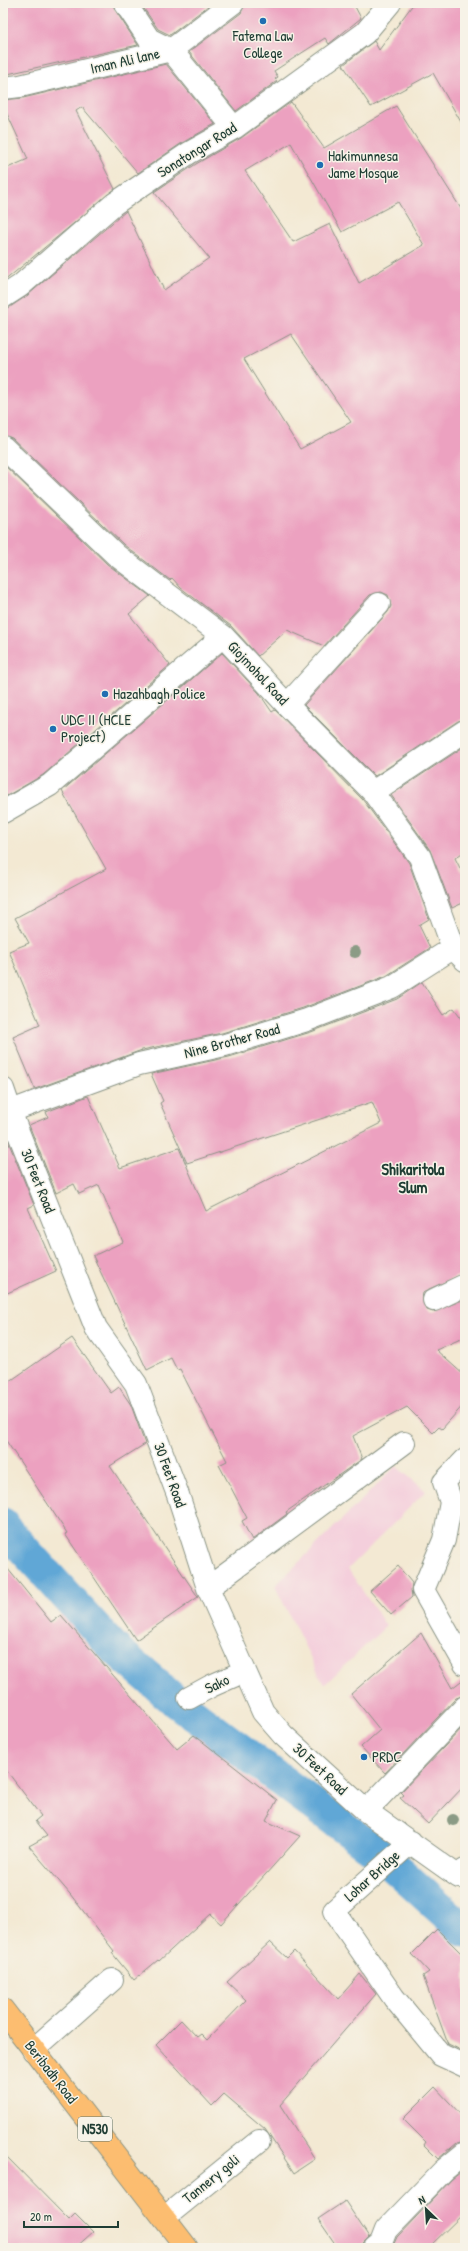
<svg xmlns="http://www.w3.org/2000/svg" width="468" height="2251" font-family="'Patrick Hand',sans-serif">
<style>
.built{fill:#f4cfdc}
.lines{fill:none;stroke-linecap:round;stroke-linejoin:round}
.canal{stroke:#60a7d6;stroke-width:33}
.building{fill:#eca1c0;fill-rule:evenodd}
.minor-casing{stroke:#899384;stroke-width:24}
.highway-casing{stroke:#899384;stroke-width:24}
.minor{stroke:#fff;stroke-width:22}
.highway{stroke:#fcbd6f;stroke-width:22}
.tree{fill:#8b9b85}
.poi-dot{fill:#1f6fb2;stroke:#f7f3e8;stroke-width:1.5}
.labels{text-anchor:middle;stroke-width:3;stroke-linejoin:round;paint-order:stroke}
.shield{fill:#f7f3e8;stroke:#60746a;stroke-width:1}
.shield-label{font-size:14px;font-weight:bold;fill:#1f3d34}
.poi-label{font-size:15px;fill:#1f3d34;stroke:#f7f3e8;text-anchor:start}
.street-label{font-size:15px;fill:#1f3d34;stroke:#f7f3e8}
.neighbourhood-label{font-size:16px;font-weight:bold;fill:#1f3d34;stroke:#f7f3e8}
</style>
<rect width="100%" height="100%" fill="#f7f3e8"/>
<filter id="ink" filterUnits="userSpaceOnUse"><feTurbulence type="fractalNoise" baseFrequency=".025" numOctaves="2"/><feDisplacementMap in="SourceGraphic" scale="8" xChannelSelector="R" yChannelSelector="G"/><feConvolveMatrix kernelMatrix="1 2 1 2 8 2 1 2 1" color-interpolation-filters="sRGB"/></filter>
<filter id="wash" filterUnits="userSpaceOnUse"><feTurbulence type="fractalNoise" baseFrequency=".012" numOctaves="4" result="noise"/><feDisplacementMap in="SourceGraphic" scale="16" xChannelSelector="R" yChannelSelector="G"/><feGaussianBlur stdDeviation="0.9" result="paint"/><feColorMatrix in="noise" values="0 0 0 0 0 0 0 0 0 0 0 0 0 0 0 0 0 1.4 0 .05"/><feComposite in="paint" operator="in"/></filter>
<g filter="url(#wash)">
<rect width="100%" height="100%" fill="#f3e9d3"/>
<path class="built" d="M 396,1466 L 426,1491 L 348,1569 L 386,1626 L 324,1685 L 275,1586 Z"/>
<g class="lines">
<path class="canal" d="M 3,1524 L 7,1531 L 113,1647 L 173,1699 L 382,1856 L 465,1931"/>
</g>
<g id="blocks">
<path class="building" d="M 3,3 L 113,3 L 115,10 L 138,45 L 3,75 Z
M 140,3 L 212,3 L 170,35 L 158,29 Z
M 245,3 L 353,3 L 361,18 L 329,44 L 325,38 L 274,71 L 278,77 L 275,79 L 277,81 L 236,111 L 189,52 L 241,13 Z
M 414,3 L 465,3 L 465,129 L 433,73 L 371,107 L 343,65 L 374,41 L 379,50 Z
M 166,64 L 215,124 L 182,143 L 138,173 L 82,107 L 76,111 L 115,189 L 3,282 L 3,170 L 28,159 L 3,105 L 3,100 L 23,98 Z
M 291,102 L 324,148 L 396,106 L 465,215 L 465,719 L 458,721 L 375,776 L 304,705 L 388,612 L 391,606 L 388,595 L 381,592 L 370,595 L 324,646 L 287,630 L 258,656 L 231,626 L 181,588 L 172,578 L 170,580 L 124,545 L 12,438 L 3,435 L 3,309 L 10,307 L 28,295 L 126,211 L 164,290 L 209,258 L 154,192 L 196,164 L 241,138 ZM 291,143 L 342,232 L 398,202 L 424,245 L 359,283 L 330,224 L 293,242 L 245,171 ZM 291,334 L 351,422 L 300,449 L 244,359 Z
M 3,464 L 107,564 L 150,596 L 129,614 L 170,665 L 43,775 L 3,798 Z
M 222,653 L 259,693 L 272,712 L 275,710 L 363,800 L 409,863 L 429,919 L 419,925 L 430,948 L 386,976 L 303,1008 L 222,1033 L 142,1050 L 35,1089 L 13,1037 L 40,1025 L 9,951 L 29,943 L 15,918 L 106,869 L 62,791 Z
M 465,746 L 465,851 L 455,858 L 465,878 L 465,902 L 452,908 L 430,850 L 391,795 Z
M 422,982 L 443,1015 L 454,1008 L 465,1023 L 465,1273 L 429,1289 L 423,1293 L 422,1299 L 427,1310 L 433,1312 L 465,1299 L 465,1337 L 436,1350 L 465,1376 L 465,1403 L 442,1429 L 439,1427 L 433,1433 L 407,1407 L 353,1436 L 362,1459 L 286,1512 L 287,1514 L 252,1540 L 242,1521 L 247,1518 L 219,1465 L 227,1461 L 180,1369 L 177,1370 L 171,1358 L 147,1370 L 93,1256 L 123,1242 L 99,1185 L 79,1194 L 74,1184 L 56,1193 L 29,1125 L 48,1117 L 46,1112 L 88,1096 L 120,1168 L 179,1148 L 206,1211 L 381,1123 L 372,1102 L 187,1163 L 160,1103 L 163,1101 L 151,1074 L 229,1057 L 311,1032 L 397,999 Z
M 6,1136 L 34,1205 L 28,1208 L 56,1271 L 3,1295 L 3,1137 Z
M 72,1338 L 111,1393 L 119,1387 L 131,1405 L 145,1444 L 110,1466 L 198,1597 L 136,1640 L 65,1534 L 67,1533 L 3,1436 L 3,1386 Z
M 3,1563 L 51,1622 L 61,1615 L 177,1749 L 194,1735 L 277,1800 L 266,1821 L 300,1836 L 221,1924 L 210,1914 L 159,1961 L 158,1960 L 134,1980 L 112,1953 L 114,1951 L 70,1894 L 29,1846 L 47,1836 L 35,1821 L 41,1816 L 3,1766 Z
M 398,1566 L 412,1583 L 411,1590 L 412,1597 L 391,1615 L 370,1591 Z
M 421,1633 L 452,1688 L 465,1678 L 465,1695 L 456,1698 L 385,1773 L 361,1747 L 380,1730 L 351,1694 Z
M 465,1725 L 465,1785 L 428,1824 L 400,1798 L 404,1795 L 401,1792 Z
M 437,1929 L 465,1957 L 465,2052 L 448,2044 L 423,1976 L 429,1972 L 412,1954 Z
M 270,1942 L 287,1958 L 294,1951 L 338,1999 L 360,1974 L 376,1994 L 280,2105 L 315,2159 L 294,2173 L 265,2129 L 224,2094 L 212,2106 L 156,2045 L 181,2020 L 197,2037 L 201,2034 L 207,2040 L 246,2000 L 227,1982 Z
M 435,2087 L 465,2119 L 465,2141 L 457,2143 L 438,2159 L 424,2145 L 426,2142 L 403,2119 Z
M 3,2153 L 69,2220 L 75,2214 L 93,2232 L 75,2248 L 3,2248 Z
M 465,2169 L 465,2212 L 428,2248 L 392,2248 L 397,2237 L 452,2179 Z
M 345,2201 L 369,2237 L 363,2243 L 363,2248 L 338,2248 L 318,2219 Z"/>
</g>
</g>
<g filter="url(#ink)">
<use href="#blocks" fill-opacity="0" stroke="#899384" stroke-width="1"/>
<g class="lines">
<g class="minor-casing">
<path id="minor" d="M 125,3 L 149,39 L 171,50 L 234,128
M 3,88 L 20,86 L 171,50 L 233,3
M 3,297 L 20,286 L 114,204 L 189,153 L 234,128 L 365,33 L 390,3
M 3,447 L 116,555 L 223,636 L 287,705 L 373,792 L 420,857 L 453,948 L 465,960
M 287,705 L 379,604
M 373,792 L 465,731
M 3,812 L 50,785 L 223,636
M 3,1089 L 15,1124 L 96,1328 L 136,1384 L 178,1495 L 208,1588 L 263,1712 L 283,1735 L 366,1811 L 459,1877 L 465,1870
M 3,1117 L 11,1111 L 139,1064 L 225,1045 L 307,1020 L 392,987 L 453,948
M 434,1300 L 465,1285
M 465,1460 L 444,1482 L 451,1502 L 444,1540 L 423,1590 L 465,1664
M 208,1588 L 404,1443
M 189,1698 L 211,1686 L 245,1671
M 366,1811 L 465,1707
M 411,1842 L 334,1911 L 394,1998 L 441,2055 L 465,2066
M 33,2050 L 112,1980
M 164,2218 L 259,2141
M 375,2248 L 381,2243 L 386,2230 L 444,2170 L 465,2153"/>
</g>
<g class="highway-casing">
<path id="highway" d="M 3,2010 L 187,2248"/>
</g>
<use href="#minor" class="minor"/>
<use href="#highway" class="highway"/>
</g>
<g class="tree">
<circle cx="355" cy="952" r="6"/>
<circle cx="453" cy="1820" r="6"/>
</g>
</g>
<g class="poi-dot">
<circle cx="263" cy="21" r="4"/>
<circle cx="320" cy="165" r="4"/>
<circle cx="105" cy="694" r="4"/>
<circle cx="53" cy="729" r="4"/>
<circle cx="364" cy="1757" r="4"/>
</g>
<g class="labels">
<rect class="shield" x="78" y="2117" width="34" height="24" rx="3"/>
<g class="shield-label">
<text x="95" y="2134">N530</text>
</g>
<g class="poi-label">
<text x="263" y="41" text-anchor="middle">Fatema Law<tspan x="263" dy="17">College</tspan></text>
<text x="328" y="161">Hakimunnesa<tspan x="328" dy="17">Jame Mosque</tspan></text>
<text x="113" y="699">Hazahbagh Police</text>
<text x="61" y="725">UDC II (HCLE<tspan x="61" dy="17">Project)</tspan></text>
<text x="372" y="1762">PRDC</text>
</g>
<g class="street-label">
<text transform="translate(125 61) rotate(-13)" y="5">Iman Ali lane</text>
<text transform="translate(197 150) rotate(-32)" y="5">Sonatongar Road</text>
<text transform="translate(258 673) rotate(47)" y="5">Giojmohol Road</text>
<text transform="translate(232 1041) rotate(-15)" y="5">Nine Brother Road</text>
<text transform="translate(38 1181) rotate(68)" y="5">30 Feet Road</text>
<text transform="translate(170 1475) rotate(70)" y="5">30 Feet Road</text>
<text transform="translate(217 1684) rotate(-26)" y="5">Sako</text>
<text transform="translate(320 1769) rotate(43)" y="5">30 Feet Road</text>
<text transform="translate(372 1876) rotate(-42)" y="5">Lohar Bridge</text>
<text transform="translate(51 2072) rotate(52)" y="5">Beribadh Road</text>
<text transform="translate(211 2179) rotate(-39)" y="5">Tannery goli</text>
</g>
<g class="neighbourhood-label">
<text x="413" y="1175">Shikaritola<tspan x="413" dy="18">Slum</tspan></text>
</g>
</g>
<rect width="468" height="2251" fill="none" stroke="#f7f3e8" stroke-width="16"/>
<g transform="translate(426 2209) rotate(335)" stroke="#f7f3e8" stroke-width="3" paint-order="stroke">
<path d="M0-3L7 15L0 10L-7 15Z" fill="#1f3d34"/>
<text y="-6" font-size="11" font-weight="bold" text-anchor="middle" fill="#1f3d34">N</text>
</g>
<path d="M24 2221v6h94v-6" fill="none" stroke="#1f3d34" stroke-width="2"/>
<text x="30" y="2221" font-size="12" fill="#1f3d34" stroke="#f7f3e8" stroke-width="3" paint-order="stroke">20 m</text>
</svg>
